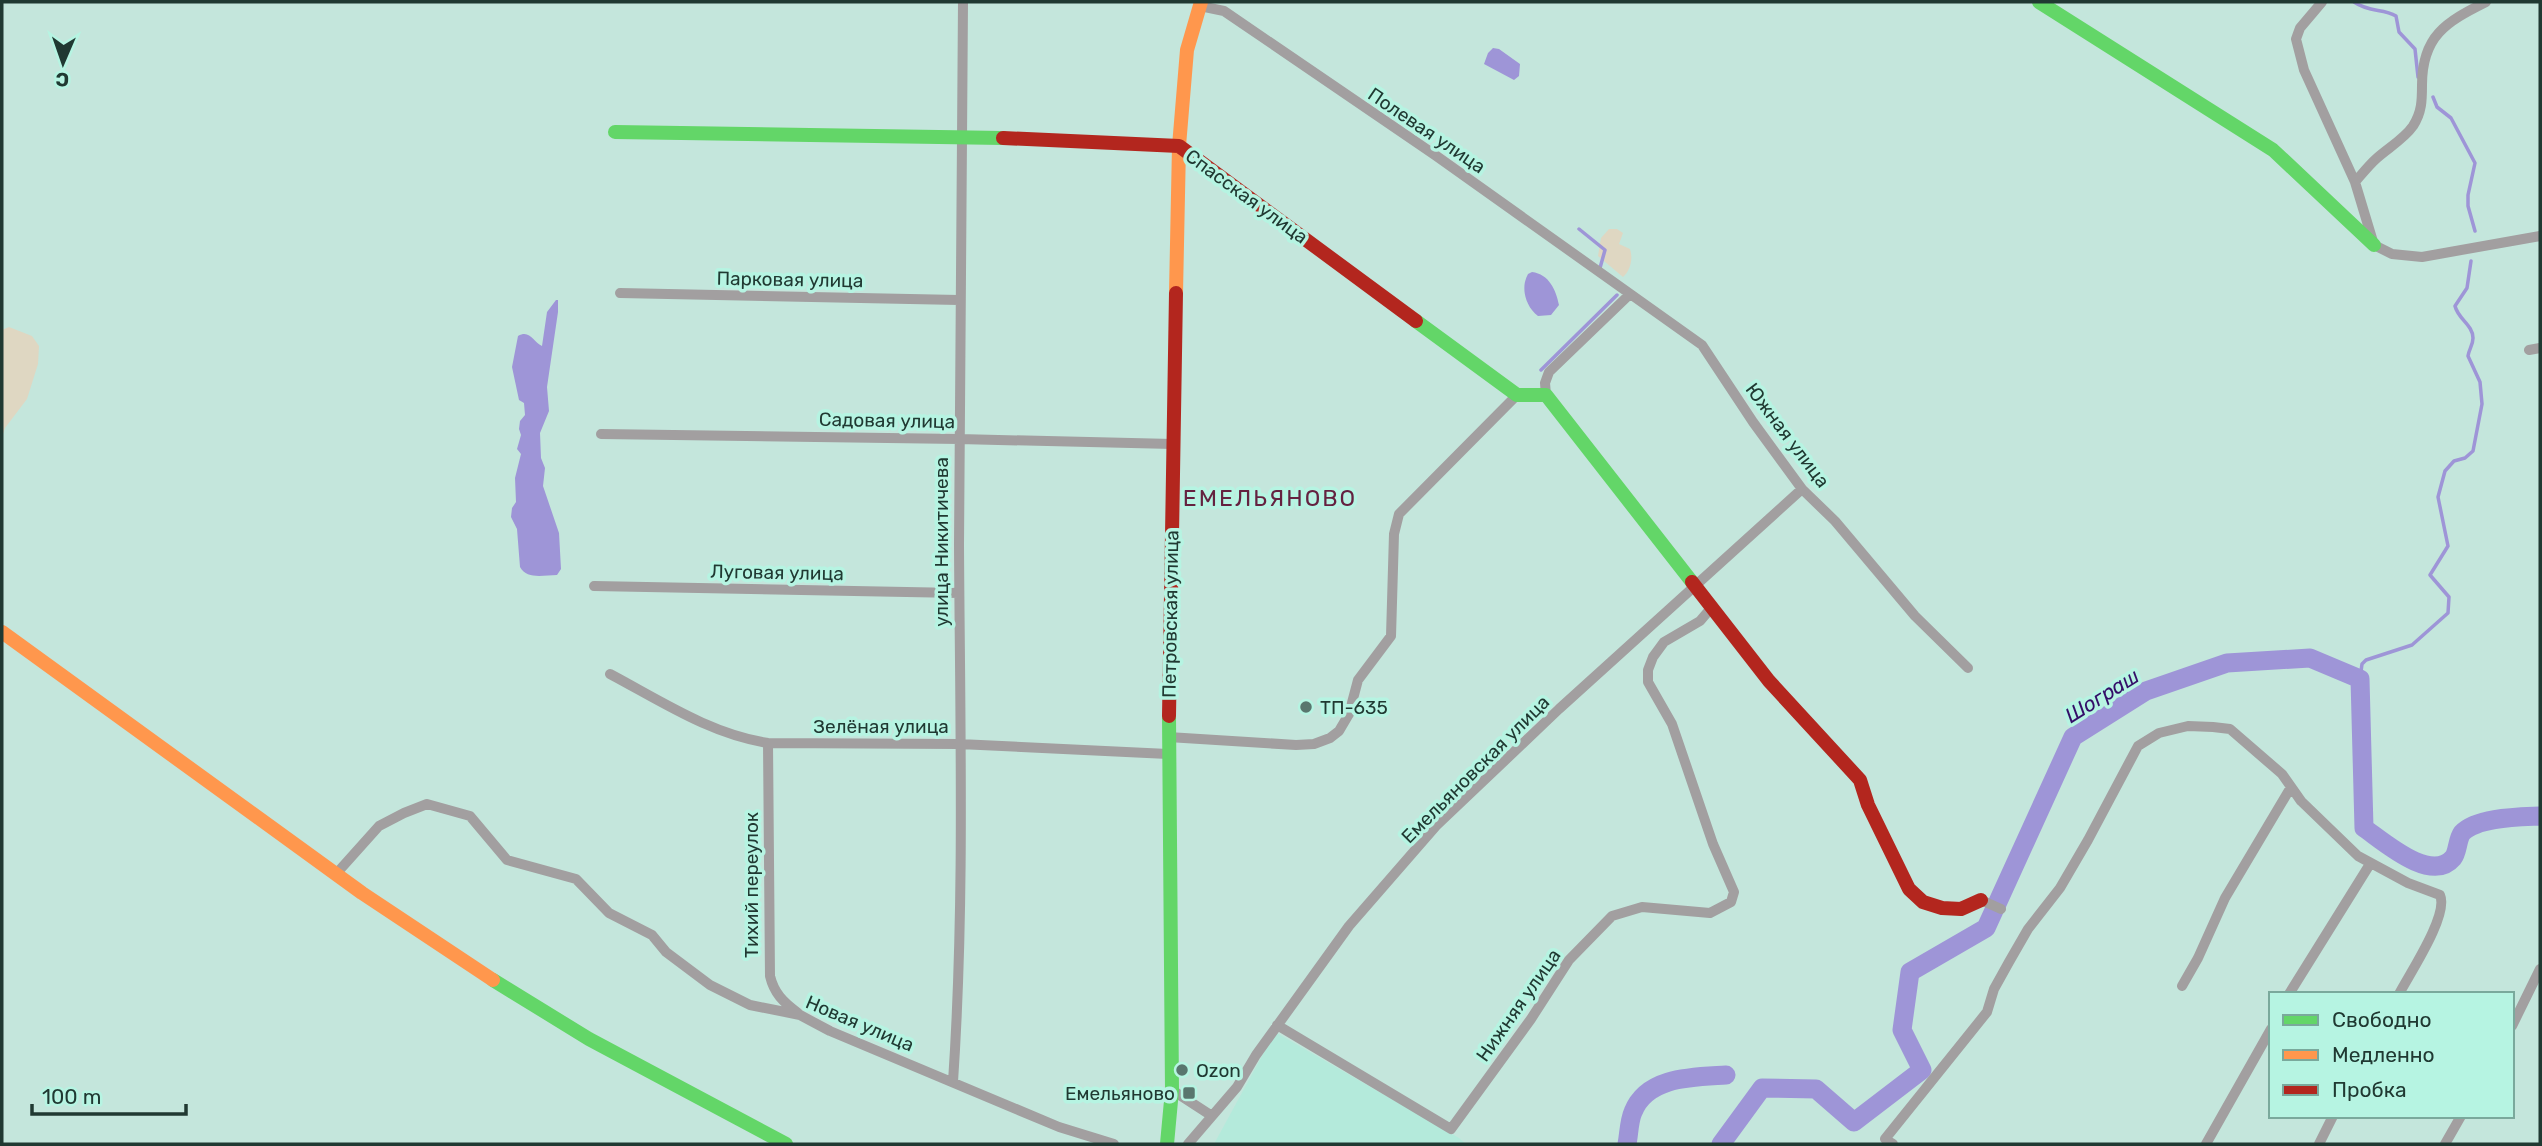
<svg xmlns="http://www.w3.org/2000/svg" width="2542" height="1146" font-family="Rubik,sans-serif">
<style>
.built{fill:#b4eadb}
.green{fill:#dfd7c2}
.water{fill:#9e95d7}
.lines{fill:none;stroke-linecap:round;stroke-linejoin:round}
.stream{stroke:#9e95d7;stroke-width:3.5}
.river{stroke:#9e95d7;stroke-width:19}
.street{stroke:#a29fa0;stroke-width:10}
.fast{stroke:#63d668;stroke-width:14}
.slow{stroke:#ff974d;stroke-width:14}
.jam{stroke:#b3261e;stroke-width:14}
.poi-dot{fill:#59766e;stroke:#b6f4e2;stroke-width:2.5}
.labels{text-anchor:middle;stroke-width:7;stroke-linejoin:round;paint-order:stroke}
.street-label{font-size:19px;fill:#203932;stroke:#b6f4e2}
.poi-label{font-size:19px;fill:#203932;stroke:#b6f4e2;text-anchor:start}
.water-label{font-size:21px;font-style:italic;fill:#340e68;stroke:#b6f4e2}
.quarter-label{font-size:23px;letter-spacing:2px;fill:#642240;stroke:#b6f4e2}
</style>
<rect width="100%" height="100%" fill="#c4e6dc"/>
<path class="built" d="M 1275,1032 L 1459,1138 L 1466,1144 L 1214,1144 Z"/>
<path class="green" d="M 1609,229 L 1617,229 L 1623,233 L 1619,244 L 1630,249 C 1633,258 1631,270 1623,277 L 1598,256 L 1601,238 Z
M 9,327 L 32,336 L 39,346 L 38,364 L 27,399 L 5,428 L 2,437 L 2,330 Z"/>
<path class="water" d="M 1493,48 L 1499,49 L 1520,64 L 1519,76 L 1514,80 L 1484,64 L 1488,53 Z
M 1532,272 C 1549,274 1556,290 1559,305 L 1551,315 L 1538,316 C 1526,307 1520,288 1528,274 Z
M 556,300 L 558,300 L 558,312 L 547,387 L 549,411 L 540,433 L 541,458 L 545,468 L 543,486 L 559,533 L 561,569 L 557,575 C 544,575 527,580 520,567 L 517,529 L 511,517 L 512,508 L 516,502 L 515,478 L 521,454 L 517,449 L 521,435 L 519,429 L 520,421 L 525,415 L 524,403 L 519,400 L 512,367 L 518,336 C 530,329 533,342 542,346 L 547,312 Z"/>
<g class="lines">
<path class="stream" d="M 2354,2 C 2370,13 2383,8 2396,16 L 2399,32 L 2415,49 L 2418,77
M 2433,97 L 2437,107 L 2451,118 L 2475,163 L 2468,195 L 2468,206 L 2475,231
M 1579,229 L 1605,250 L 1600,268
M 1541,370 L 1617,295
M 2360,679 L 2362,664 L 2366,660 L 2412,645 L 2448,613 L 2449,597 L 2430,575 L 2448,546 L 2438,497 L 2445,471 L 2454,461 L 2465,458 L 2473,451 L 2482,404 L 2480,382 L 2468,356 C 2469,349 2473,345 2473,338 C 2473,325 2458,319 2455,306 L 2467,288 L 2471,261"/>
<path class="river" d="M 1627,1144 C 1629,1134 1629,1121 1633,1112 C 1647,1076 1694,1077 1726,1075
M 1721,1144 L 1762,1088 L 1816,1089 L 1854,1122 L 1922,1070 L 1902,1030 L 1910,972 L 1986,928 L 2073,737 L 2146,691 L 2227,663 L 2310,658 L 2360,679 L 2364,828 C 2383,841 2431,884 2453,858 C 2458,852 2457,840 2462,833 C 2477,817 2520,817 2540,816"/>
<path class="street" d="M 2322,2 L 2300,28 L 2296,39 L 2304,70 L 2355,182 L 2374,245 L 2392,254 L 2422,257 L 2540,236
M 1200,6 L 1224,11 L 1435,155 L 1702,345 L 1753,422 L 1802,489 L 1835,521 L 1915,616 L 1968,668
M 2355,182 C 2362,174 2369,165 2377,158 C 2388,148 2404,139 2413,126 C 2422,112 2422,100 2422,85 C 2422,36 2446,22 2486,2
M 620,293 L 959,300
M 2529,350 L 2540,348
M 1546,395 L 1545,383 L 1549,372 L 1629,295
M 601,434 L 959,439 L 1173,444
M 594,586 L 959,593
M 610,674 C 661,701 710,734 768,743 L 959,744 L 1168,754
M 1168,737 L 1296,745 L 1314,744 L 1330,738 L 1339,731 L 1349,714 L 1358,680 L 1391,636 L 1394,534 L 1399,514 L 1517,395
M 768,743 L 770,976 C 774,993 783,1002 798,1013
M 336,874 L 379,826 L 404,813 L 427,804 L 470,816 L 507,860 L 576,879 L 609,913 L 652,935 L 666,952 L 710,985 L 750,1005 L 800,1015 L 830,1031 L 1059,1127 L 1114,1144
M 1981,900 L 2001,909
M 2182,986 L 2198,958 L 2225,898 L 2291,787
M 2289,994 L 2370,864
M 1277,1025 L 1451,1129 L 1531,1019 L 1569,960 L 1612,916 L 1642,907 L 1710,913 L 1731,902 L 1734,892 L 1713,844 L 1672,724 L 1648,682 L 1648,670 L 1653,657 L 1664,642 L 1700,621 L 1712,607
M 2512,1026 L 2540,969
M 953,1082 C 965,904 960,723 959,545 C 959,364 963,183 963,2
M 1172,1090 L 1212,1116
M 1188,1144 L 1237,1087 L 1256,1055 L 1349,926 L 1436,826 L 1559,709 L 1802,489
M 1893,1144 L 1885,1139 L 1987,1012 L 1994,989 L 2009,962 L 2028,929 L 2060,888 L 2088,840 L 2138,746 L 2159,733 L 2188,726 L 2213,727 L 2230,729 L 2282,774 L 2301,801 L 2358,856 L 2408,883 L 2440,895 C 2449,915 2410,973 2399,994
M 2206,1144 L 2271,1029
M 2319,1144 L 2333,1116
M 2445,1144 L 2461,1116"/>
<path class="fast" d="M 2039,2 L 2273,150 L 2374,245
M 615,132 L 1003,138
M 1416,321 L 1517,395 L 1546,395 L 1692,582
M 493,980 L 589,1039 L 786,1144
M 1167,1144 L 1172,1090 L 1169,716"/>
<path class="slow" d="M 1176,293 L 1179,146 L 1187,50 L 1201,2
M 2,632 L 362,893 L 493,980"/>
<path class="jam" d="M 1003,138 L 1179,146 L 1416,321
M 1692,582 L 1769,681 L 1860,780 L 1868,805 L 1909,889 L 1923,902 L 1942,908 L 1961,909 L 1981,900
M 1169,716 L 1176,293"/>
</g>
<g class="poi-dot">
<circle cx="1306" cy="707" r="7"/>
<circle cx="1182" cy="1070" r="7"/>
<rect x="1182" y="1086" width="14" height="14" rx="3.5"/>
</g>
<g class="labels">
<g class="street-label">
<text transform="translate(1427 130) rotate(34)" y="7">Полевая улица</text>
<text transform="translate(1247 196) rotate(36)" y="7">Спасская улица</text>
<text transform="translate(790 279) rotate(1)" y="7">Парковая улица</text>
<text transform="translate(887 420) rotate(1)" y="7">Садовая улица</text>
<text transform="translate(1788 435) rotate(53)" y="7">Южная улица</text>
<text transform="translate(941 542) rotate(-90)" y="7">улица Никитичева</text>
<text transform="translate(777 572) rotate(1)" y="7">Луговая улица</text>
<text transform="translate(1170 614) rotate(-89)" y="7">Петровская улица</text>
<text x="881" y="733">Зелёная улица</text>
<text transform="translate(1475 769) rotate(-45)" y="7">Емельяновская улица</text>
<text transform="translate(751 885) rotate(-90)" y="7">Тихий переулок</text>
<text transform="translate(1518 1005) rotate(-55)" y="7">Нижняя улица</text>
<text transform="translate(860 1023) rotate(23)" y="7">Новая улица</text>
</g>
<g class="poi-label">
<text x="1320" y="714">ТП-635</text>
<text x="1196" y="1077">Ozon</text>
<text x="1175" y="1100" text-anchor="end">Емельяново</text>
</g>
<g class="water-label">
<text transform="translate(2102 696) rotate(-32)" y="7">Шограш</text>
</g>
<g class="quarter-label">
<text x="1270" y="506">ЕМЕЛЬЯНОВО</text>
</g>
</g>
<rect width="2542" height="1146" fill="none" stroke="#203932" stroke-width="7"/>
<rect x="2269" y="992" width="245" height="126" fill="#b6f4e2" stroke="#7aa99c" stroke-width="2"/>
<rect x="2283" y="1015" width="35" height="10" fill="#63d668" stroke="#7aa99c" stroke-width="2"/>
<text x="2332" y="1027" font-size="21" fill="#203932">Свободно</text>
<rect x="2283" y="1050" width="35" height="10" fill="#ff974d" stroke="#7aa99c" stroke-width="2"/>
<text x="2332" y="1062" font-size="21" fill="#203932">Медленно</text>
<rect x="2283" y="1085" width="35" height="10" fill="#b3261e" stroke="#7aa99c" stroke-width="2"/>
<text x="2332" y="1097" font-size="21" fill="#203932">Пробка</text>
<g transform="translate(63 63) rotate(182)" stroke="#b6f4e2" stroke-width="5" paint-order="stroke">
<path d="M0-5L12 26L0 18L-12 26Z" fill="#203932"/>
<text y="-10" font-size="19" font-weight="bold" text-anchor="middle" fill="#203932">С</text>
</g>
<path d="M32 1104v10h154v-10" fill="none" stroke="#203932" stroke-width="3.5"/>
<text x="42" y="1104" font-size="21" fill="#203932" stroke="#b6f4e2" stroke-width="5" paint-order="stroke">100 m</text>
</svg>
